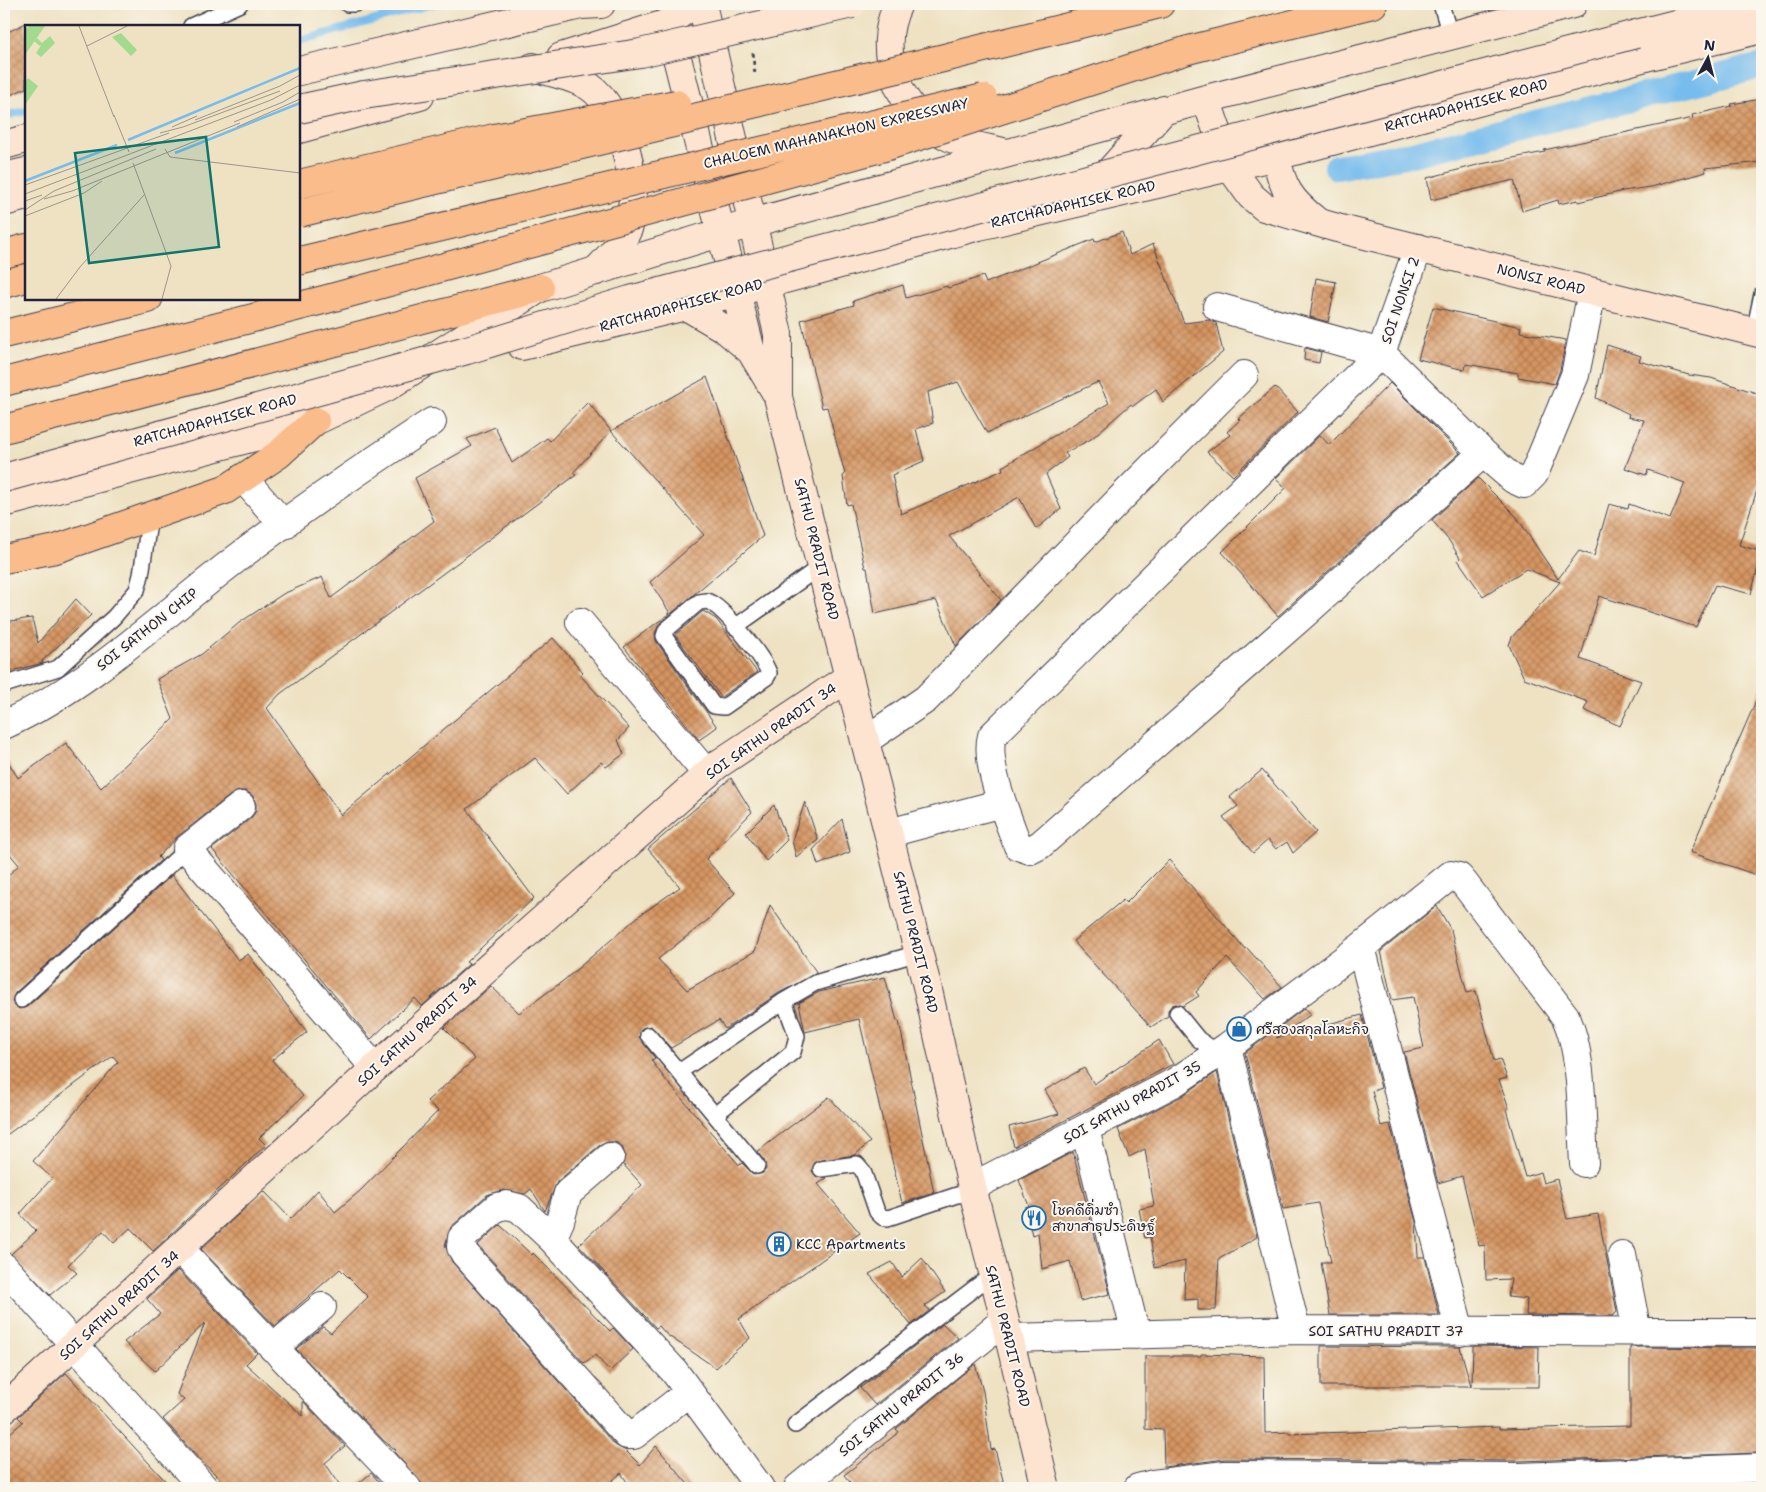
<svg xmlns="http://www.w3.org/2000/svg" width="1766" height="1492" font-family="'Shantell Sans','Playpen Sans Thai',sans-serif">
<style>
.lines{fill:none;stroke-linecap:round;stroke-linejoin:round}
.stream{stroke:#76bced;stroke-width:8}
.canal{stroke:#76bced;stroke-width:26}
.building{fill:url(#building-cross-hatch);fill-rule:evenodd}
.lane-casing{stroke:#413f4f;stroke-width:18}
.street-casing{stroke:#413f4f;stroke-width:30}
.secondary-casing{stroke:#413f4f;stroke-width:30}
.highway-casing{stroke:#413f4f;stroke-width:30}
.path{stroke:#413f4f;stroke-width:3;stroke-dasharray:4 4;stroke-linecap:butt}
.lane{stroke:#fff;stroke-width:15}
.street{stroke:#fff;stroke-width:28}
.secondary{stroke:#fde4d0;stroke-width:28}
.highway{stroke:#f9bc8a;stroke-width:28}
.secondary-bridge-casing{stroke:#413f4f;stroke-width:30;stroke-linecap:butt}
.highway-bridge-casing{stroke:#413f4f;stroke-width:30;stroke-linecap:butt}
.secondary-bridge{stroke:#fde4d0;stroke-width:28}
.highway-bridge{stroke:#f9bc8a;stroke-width:28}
.labels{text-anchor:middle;stroke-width:4;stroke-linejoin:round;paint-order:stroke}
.street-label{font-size:14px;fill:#22223b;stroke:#fbf7ec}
.poi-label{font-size:14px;fill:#22223b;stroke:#fbf7ec;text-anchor:start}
.inset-river{fill:none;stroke:#76bced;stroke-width:2.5}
.inset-road{fill:none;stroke:#9c958d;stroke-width:1}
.view{fill:#0f766e;fill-opacity:0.15;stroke:#0f766e;stroke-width:2.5}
.inset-edge{fill:none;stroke:#22223b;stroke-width:2.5}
</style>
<defs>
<pattern id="building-cross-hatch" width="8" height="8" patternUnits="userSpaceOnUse" patternTransform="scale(1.25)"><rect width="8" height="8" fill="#d69561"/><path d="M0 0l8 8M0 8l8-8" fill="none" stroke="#ad7951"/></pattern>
</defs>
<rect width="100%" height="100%" fill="#fbf7ec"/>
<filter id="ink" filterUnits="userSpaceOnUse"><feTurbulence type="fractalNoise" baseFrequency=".02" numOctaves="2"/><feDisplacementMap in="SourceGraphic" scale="10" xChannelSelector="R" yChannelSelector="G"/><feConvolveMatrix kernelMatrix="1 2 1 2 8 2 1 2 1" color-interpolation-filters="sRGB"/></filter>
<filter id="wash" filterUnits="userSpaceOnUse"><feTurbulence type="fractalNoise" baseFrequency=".0096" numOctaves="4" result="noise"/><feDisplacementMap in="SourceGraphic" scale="20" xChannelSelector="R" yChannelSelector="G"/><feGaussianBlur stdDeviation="1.12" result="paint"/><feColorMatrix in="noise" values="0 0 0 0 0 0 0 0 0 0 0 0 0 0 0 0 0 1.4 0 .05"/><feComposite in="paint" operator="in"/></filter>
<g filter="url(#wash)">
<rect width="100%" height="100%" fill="#eee2c3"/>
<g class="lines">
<path class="stream" d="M 299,41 L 433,4
M 4,116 L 26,111"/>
<path class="canal" d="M 1337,167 L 1412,154 L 1762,66"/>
</g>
<g id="blocks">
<path class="building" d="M 26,23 L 26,88 L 4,98 L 4,34 Z
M 1762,99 L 1762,162 L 1705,168 L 1706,172 L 1651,187 L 1623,191 L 1578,202 L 1578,200 L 1559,204 L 1558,200 L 1522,211 L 1514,180 L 1431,200 L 1427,178 L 1481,164 L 1545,152 L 1544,150 L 1693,118 L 1692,115 L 1732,106 L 1731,104 Z
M 1122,232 L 1130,255 L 1153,244 L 1184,323 L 1210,320 L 1216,323 L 1223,352 L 1163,402 L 1156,389 L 1133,406 L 1131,404 L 1091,439 L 1065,453 L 1068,457 L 1046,474 L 1061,509 L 1036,529 L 1019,497 L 949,536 L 1001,600 L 956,646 L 936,600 L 875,614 L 867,568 L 865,568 L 851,504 L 847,505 L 843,476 L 845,474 L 827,407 L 822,408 L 801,320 L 854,305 L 853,301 L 903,285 L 906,298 L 947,286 L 948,288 L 983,276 L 986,283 L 1094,239 L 1095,242 ZM 958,382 L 987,433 L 1098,382 L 1109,403 L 1002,467 L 1003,470 L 901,514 L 892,475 L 924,461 L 916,429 L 933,423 L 928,392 Z
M 1316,278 L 1336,282 L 1328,322 L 1310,317 Z
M 1433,307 L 1521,327 L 1520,332 L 1566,340 L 1560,370 L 1555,384 L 1518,377 L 1518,373 L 1466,364 L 1465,370 L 1418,359 Z
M 1607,345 L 1641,356 L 1639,361 L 1689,375 L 1711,378 L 1762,395 L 1762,475 L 1739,545 L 1762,552 L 1751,594 L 1715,585 L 1696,627 L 1599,596 L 1580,659 L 1641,681 L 1620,726 L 1584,710 L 1588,702 L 1524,678 L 1509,645 L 1512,637 L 1560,582 L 1526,569 L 1483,596 L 1458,560 L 1460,558 L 1450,542 L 1432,520 L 1478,478 L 1516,516 L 1558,579 L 1579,551 L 1594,556 L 1609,504 L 1628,509 L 1629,504 L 1670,519 L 1685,483 L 1648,470 L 1646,475 L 1625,468 L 1644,420 L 1628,417 L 1629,414 L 1596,398 Z
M 1305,348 L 1321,352 L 1319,363 L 1304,360 Z
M 707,377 L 763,536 L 660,623 L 655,633 L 656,641 L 717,727 L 699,740 L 624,647 L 670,613 L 650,582 L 704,535 L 611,431 Z
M 1390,383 L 1460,453 L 1278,616 L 1222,552 L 1286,488 L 1276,478 L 1320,435 L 1329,445 Z
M 1275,387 L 1298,412 L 1233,476 L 1207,452 L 1230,435 L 1227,432 L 1240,420 L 1238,419 Z
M 588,402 L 611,431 L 573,473 L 576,475 L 280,694 L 267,708 L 341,815 L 553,638 L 583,672 L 580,675 L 629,728 L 618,740 L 624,754 L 606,767 L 601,762 L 567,794 L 535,758 L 467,809 L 534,898 L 466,962 L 469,964 L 422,1006 L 415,998 L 371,1039 L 212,849 L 251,818 L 256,811 L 256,804 L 253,796 L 246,791 L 239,791 L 232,794 L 177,837 L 158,857 L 161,860 L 15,993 L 12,1002 L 19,1009 L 27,1007 L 172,875 L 238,960 L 248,954 L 307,1032 L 272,1060 L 303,1096 L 259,1138 L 266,1145 L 153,1251 L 130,1228 L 114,1243 L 103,1231 L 68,1265 L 77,1273 L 50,1295 L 11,1254 L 36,1231 L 20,1214 L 52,1178 L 33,1161 L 118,1062 L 113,1056 L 4,1137 L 4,879 L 19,865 L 4,847 L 4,755 L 18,778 L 66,743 L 101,788 L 173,719 L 157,679 L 202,654 L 239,623 L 283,594 L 322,577 L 331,598 L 434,521 L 415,478 L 472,446 L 467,439 L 495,427 L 512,463 L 547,438 L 550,441 Z
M 76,599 L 91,615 L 42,661 L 43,663 L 4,673 L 4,622 L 32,618 L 38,643 Z
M 703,611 L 716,619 L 757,672 L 721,697 L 675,635 Z
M 1762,687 L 1762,877 L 1690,852 Z
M 1262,770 L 1316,832 L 1293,853 L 1287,842 L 1276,849 L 1268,840 L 1253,853 L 1223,817 L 1238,806 L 1230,797 Z
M 731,778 L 752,812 L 706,859 L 735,893 L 709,919 L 658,959 L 687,990 L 755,951 L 770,905 L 817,973 L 779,993 L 725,1029 L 719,1020 L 671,1048 L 651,1026 L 642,1028 L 639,1037 L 655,1058 L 651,1060 L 665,1079 L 739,1165 L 742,1163 L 754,1175 L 763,1173 L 766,1169 L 764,1160 L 757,1152 L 829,1097 L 870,1142 L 855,1155 L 816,1161 L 812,1171 L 817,1177 L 827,1178 L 818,1184 L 860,1233 L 739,1319 L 750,1338 L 716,1368 L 667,1335 L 659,1326 L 656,1328 L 579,1245 L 642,1185 L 623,1164 L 625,1155 L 622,1146 L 615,1142 L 608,1142 L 600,1145 L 557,1182 L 545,1211 L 531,1189 L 525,1194 L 504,1190 L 487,1195 L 451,1227 L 445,1245 L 452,1262 L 615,1445 L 626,1451 L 640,1465 L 656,1446 L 691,1488 L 621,1488 L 627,1482 L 621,1473 L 604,1488 L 426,1488 L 394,1452 L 396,1450 L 384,1441 L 296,1349 L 323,1327 L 331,1333 L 368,1297 L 340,1269 L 275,1326 L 201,1249 L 264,1191 L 291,1219 L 318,1190 L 335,1212 L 360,1191 L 438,1111 L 427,1101 L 475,1059 L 444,1028 L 491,986 L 519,1013 L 563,981 L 640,915 L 680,887 L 648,849 Z
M 805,802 L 818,840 L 796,857 L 792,840 Z
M 774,805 L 787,840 L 766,861 L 746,833 Z
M 842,819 L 850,852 L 818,865 L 813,850 Z
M 1169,860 L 1245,949 L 1247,948 L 1282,987 L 1265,999 L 1227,958 L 1196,992 L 1199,996 L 1183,1006 L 1176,1004 L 1172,1005 L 1168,1010 L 1168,1016 L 1151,1027 L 1073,941 L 1123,900 L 1126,903 Z
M 1437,906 L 1451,930 L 1467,993 L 1476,991 L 1494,1061 L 1500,1059 L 1507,1078 L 1499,1080 L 1509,1108 L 1506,1109 L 1525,1177 L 1540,1172 L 1543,1183 L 1557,1179 L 1567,1219 L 1598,1214 L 1617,1312 L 1613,1316 L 1526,1315 L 1527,1299 L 1508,1297 L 1511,1279 L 1486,1280 L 1485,1245 L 1479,1246 L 1462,1176 L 1438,1183 L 1404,1052 L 1424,1048 L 1413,997 L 1392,1000 L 1381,951 Z
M 885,977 L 897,1021 L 899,1021 L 934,1193 L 902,1203 L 859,1019 L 805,1032 L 799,1003 L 819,992 Z
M 1305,1008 L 1310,1015 L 1276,1038 L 1362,1015 L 1381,1088 L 1372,1091 L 1381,1126 L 1390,1124 L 1416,1222 L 1418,1257 L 1425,1257 L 1439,1315 L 1330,1315 L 1321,1262 L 1331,1262 L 1318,1203 L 1283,1209 L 1245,1053 Z
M 1159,1040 L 1173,1064 L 1014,1147 L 1009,1127 L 1059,1114 L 1045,1090 L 1084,1068 L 1094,1084 Z
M 1217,1072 L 1257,1237 L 1219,1259 L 1216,1310 L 1198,1310 L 1198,1299 L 1184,1300 L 1185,1261 L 1155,1268 L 1150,1237 L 1145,1238 L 1139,1209 L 1154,1206 L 1145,1149 L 1129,1157 L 1118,1129 L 1182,1096 Z
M 1073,1152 L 1110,1294 L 1080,1301 L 1070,1261 L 1042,1269 L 1038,1233 L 1032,1235 L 1025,1207 L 1029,1206 L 1019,1180 Z
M 500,1225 L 532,1255 L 533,1253 L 610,1331 L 613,1328 L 633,1349 L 610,1371 L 595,1355 L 584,1363 L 478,1245 Z
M 922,1258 L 945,1292 L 925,1306 L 930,1310 L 911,1325 L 869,1274 L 892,1262 L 902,1277 Z
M 178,1270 L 257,1353 L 246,1364 L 303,1416 L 303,1401 L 345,1446 L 325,1463 L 342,1488 L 230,1488 L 201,1461 L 163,1419 L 184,1400 L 177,1394 L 205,1323 L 155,1371 L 124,1342 L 160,1314 L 147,1299 Z
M 943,1324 L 958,1338 L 875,1405 L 860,1388 Z
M 1321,1346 L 1460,1347 L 1471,1386 L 1321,1386 Z
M 1473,1346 L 1539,1347 L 1538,1387 L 1474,1387 L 1472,1386 Z
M 1630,1347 L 1762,1348 L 1762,1453 L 1519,1461 L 1225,1459 L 1164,1467 L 1163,1430 L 1145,1429 L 1145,1356 L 1201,1356 L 1201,1354 L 1264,1356 L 1265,1433 L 1289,1432 L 1289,1434 L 1499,1427 L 1499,1429 L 1630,1426 Z
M 975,1364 L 983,1391 L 991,1450 L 995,1449 L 1005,1488 L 855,1488 L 844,1475 L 899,1432 L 896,1429 Z
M 66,1373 L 99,1409 L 172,1488 L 4,1488 L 4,1438 L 23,1422 L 18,1417 Z
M 371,1473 L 384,1488 L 353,1488 Z
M 1762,1484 L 1762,1488 L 1637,1488 Z"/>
</g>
</g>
<g filter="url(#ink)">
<use href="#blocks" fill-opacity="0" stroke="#413f4f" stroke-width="1"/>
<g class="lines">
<g class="lane-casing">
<path id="lane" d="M 347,4 L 355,4
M 1441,4 L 1450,35
M 191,26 L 240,4
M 1754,332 L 1762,294
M 707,601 C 723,606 763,657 769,673 L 767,677 L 724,707 L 714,706 L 664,636 L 666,630 L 699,602 Z
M 735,627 L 821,566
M 4,685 L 58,668 L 114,617 L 137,590 L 141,575 L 150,516
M 21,1000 L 187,849
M 1177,1013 L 1198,1039 L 1218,1053
M 648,1035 L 679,1072
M 716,1114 L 793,1052 L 797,1036 L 784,1001
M 757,1166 L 679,1072 L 784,1001 L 815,983 L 918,953
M 821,1169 L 857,1164 L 863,1171 L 877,1212 L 882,1217 L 888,1218 L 957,1195 L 973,1193
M 795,1425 L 993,1274"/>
</g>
<g class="street-casing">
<path id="street" d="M 1418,248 L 1381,353 L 992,736 C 984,763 1008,819 1018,846 L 1030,850 L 1040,845 L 1302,616 L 1483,453
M 1217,307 L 1381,353 L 1483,453 L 1513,479 L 1524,484 L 1534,474 L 1575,375 L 1592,292
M 243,478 L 284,525
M 580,622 L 707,774
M 4,725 C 92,685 163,614 240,556 C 302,509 368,464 432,422
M 866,740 L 926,699 L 1129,490 L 1244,375
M 241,806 L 187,849 L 375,1068
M 889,833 L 1002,803
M 1361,947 L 1460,1332
M 1227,1047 L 1296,1330
M 1085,1129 L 1136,1335
M 972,1187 L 1175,1082 L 1227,1047 L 1361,947 L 1451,875 L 1459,877 L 1464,883 L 1565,1016 C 1584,1054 1581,1120 1584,1163
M 552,1239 L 560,1221 L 568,1193 L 610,1157
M 180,1249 L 407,1488
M 1622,1255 L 1637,1332
M 4,1267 L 204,1488
M 1009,1338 L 1296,1330 L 1762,1332
M 273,1348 L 322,1307
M 689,1392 L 634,1435 L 627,1435 L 465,1254 L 461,1247 L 462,1238 L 497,1207 L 507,1205 L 519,1208 L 552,1239 L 674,1371 L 760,1488
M 798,1488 L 1004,1321
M 1138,1488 L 1153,1484 L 1225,1475 L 1519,1477 L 1762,1468"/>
</g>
<g class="secondary-casing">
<path id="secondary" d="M 702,4 L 778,334 L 778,397 L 928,990 L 972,1187 L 1046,1488
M 898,4 C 874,54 899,111 947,136 C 964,145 988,148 1006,153
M 668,22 L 751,351 L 778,396
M 1636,34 L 1753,4
M 561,57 L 668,23 L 693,4
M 533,67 C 552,73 574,76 590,87 C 623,109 642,193 628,229 C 621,245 608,258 596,271
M 299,71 L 581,5 L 601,4
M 1206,99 L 1230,167 L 1251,196 L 1264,207 L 1337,228 L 1762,334
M 299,129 L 420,96
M 4,145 L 26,139
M 1276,156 C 1282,188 1290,200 1315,220
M 4,177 L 26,172
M 1100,182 L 1164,110
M 4,202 L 26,196
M 686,306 L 725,329 L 751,351
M 522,346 L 686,306 L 979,226 L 1276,156 L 1646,57 L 1762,29
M 4,503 L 315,421 L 387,387 L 540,288 L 752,223 L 1206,99 L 1573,4
M 4,1409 L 375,1068 L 717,765 L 849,677"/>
</g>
<g class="highway-casing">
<path id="highway" d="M 1188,50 L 1373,4
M 952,56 L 1160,4
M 4,254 L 26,248
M 4,284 L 26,278
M 4,334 L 148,299
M 4,429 L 540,288
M 4,559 L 56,549 L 225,490 L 279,454 L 315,421"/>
</g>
<path class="path" d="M 753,53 L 755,76"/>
<use href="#lane" class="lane"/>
<use href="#street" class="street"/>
<use href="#secondary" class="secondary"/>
<use href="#highway" class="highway"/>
<g class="secondary-bridge-casing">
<path id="secondary-bridge" d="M 299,109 L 364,95 L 640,53 L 852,4
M 4,478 L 467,350 L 630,300 L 1636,34"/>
</g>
<g class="highway-bridge-casing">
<path id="highway-bridge" d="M 299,184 L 494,138 L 676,104
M 299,213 L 952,56
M 299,261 L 983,98
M 4,382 L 327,299 L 888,146 L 1188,50"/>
</g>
<use href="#secondary-bridge" class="secondary-bridge"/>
<use href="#highway-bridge" class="highway-bridge"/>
</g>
</g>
<defs>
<g id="shop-ring" transform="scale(1.25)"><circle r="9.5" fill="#fbf7ec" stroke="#1f6fb2" stroke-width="1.5"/><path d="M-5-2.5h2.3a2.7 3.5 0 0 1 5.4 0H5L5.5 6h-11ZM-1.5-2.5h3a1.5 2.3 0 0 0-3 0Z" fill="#1f6fb2"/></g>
<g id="restaurant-ring" transform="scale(1.25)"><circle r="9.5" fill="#fbf7ec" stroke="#1f6fb2" stroke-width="1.5"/><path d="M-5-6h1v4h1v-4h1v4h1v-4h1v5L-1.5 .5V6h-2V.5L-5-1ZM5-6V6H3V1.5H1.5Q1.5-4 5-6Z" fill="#1f6fb2"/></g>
<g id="building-ring" transform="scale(1.25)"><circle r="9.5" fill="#fbf7ec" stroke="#1f6fb2" stroke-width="1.5"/><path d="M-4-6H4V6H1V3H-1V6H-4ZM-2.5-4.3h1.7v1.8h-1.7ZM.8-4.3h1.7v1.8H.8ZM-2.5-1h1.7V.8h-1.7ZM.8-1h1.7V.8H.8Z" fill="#1f6fb2"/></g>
</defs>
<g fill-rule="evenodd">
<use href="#shop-ring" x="1239" y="1029"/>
<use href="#restaurant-ring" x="1034" y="1218"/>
<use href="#building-ring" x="779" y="1244"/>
</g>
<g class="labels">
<g class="street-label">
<text transform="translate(1466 105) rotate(-15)" y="5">RATCHADAPHISEK ROAD</text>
<text transform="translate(836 133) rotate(-13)" y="5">CHALOEM MAHANAKHON EXPRESSWAY</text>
<text transform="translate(1073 204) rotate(-13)" y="5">RATCHADAPHISEK ROAD</text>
<text transform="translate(1541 279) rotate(14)" y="5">NONSI ROAD</text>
<text transform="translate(1400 300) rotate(-71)" y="5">SOI NONSI 2</text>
<text transform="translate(681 305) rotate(-15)" y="5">RATCHADAPHISEK ROAD</text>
<text transform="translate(215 420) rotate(-15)" y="5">RATCHADAPHISEK ROAD</text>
<text transform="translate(817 549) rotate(76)" y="5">SATHU PRADIT ROAD</text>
<text transform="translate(147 629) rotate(-38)" y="5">SOI SATHON CHIP</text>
<text transform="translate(771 731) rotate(-35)" y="5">SOI SATHU PRADIT 34</text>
<text transform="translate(916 942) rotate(76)" y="5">SATHU PRADIT ROAD</text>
<text transform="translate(417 1031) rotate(-42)" y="5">SOI SATHU PRADIT 34</text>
<text transform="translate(1132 1102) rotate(-29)" y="5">SOI SATHU PRADIT 35</text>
<text transform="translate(119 1305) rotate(-42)" y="5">SOI SATHU PRADIT 34</text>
<text x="1386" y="1336">SOI SATHU PRADIT 37</text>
<text transform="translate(1008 1336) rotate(76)" y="5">SATHU PRADIT ROAD</text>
<text transform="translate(901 1404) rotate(-39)" y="5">SOI SATHU PRADIT 36</text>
</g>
<g class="poi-label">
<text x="1256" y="1034">ศรีสองสกุลโลหะกิจ</text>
<text x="1052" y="1215">โชคดีติ่มซำ<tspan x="1052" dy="16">สาขาสาธุประดิษฐ์</tspan></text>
<text x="796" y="1249">KCC Apartments</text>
</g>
</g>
<g transform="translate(25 25)">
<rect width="275" height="275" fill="#eee2c3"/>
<path d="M 4,1 L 20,1 L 0,30 L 0,5 Z" fill="#a2db8e"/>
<path d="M 3,53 L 13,61 L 0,80 L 0,57 Z" fill="#a2db8e"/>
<path d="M 96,8 L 112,25 L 106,31 L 87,12 ZM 25,11 L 30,18 L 16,32 L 11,28 L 17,19 L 15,21 L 9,16 L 12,13 L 17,18 Z" fill="#a2db8e"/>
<path class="inset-river" d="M 103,115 L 275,43M 150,128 L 275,78M 0,156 L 92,120"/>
<path class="inset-road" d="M 54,1 L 89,92M 62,21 L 102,1M 89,90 L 104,127M 170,95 L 255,61 L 275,50M 209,97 L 258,77 L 275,67M 147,102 L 172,91M 212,102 L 275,74M 135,108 L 158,102 L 255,66M 140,124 L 145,132 L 275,148M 108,138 L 146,241 L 137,274M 0,160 L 144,108M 0,169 L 246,75 L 275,60M 19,174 L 47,166 L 215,98M 0,176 L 17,170M 0,185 L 29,166 L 131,124M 0,191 L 59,168 L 77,156M 31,274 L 55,242 L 119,170"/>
<path class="view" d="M 181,112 L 194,222 L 64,238 L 50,128 Z"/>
<rect width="275" height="275" class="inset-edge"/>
</g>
<rect width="1766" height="1492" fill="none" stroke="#fbf7ec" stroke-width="20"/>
<g transform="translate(1708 58) rotate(7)" stroke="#fbf7ec" stroke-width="4" paint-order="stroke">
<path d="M0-4L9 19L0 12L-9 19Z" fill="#22223b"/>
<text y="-8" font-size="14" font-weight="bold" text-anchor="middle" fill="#22223b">N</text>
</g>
</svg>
